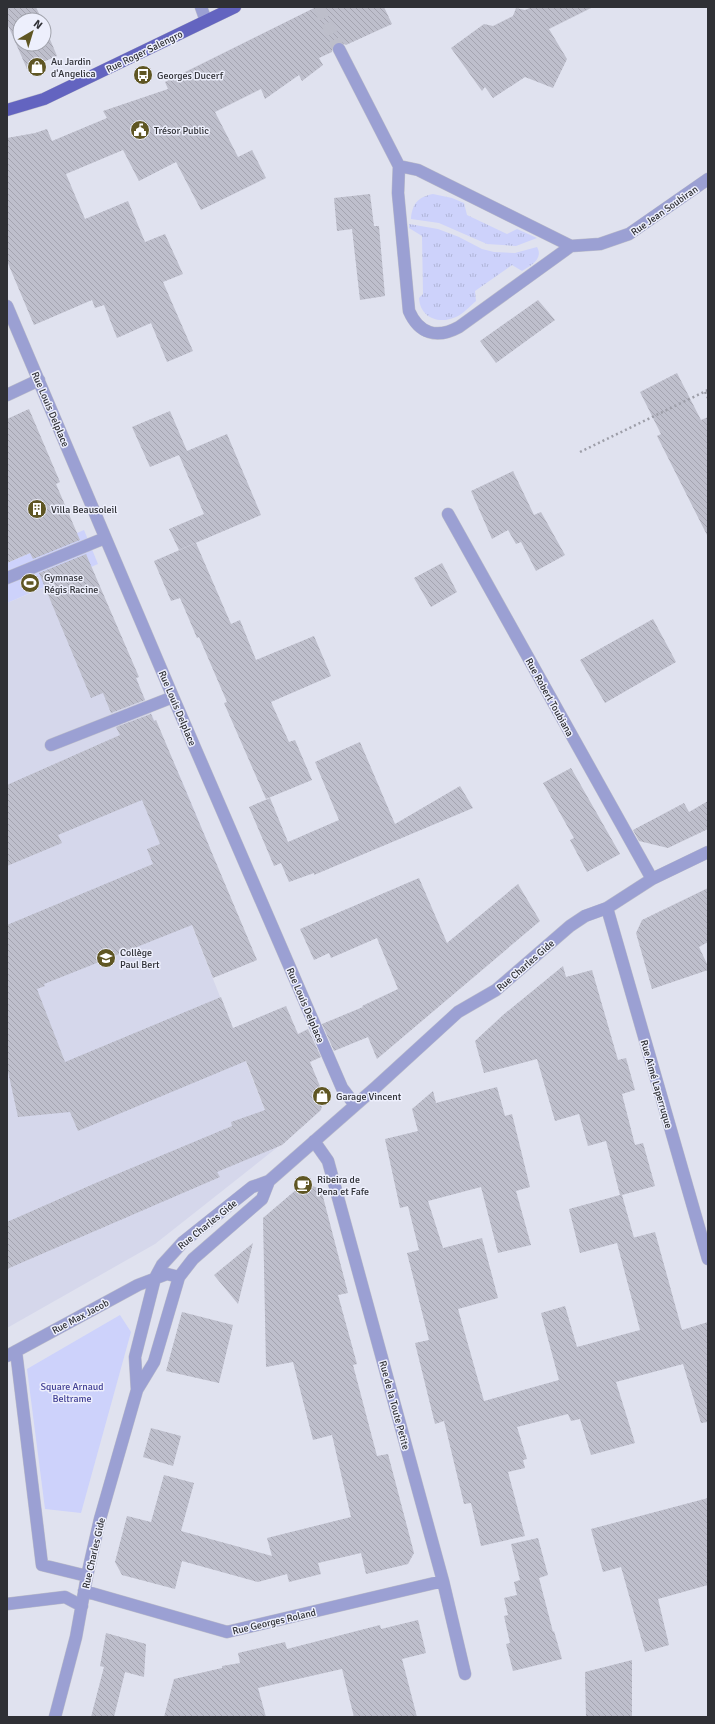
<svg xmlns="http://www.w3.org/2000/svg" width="715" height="1724" font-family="Signika,sans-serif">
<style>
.built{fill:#d5d7eb}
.grass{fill:url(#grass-tufts)}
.park{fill:#cdd2fb}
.building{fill:url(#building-back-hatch)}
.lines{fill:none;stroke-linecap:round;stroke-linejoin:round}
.minor-tunnel{stroke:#bdbeca;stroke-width:12;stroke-dasharray:12 6;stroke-linecap:butt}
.minor-casing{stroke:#bdbeca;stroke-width:13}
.major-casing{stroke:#bdbeca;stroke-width:13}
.path{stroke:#9d9ea8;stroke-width:2.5;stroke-dasharray:2 3;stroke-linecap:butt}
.minor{stroke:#9ba0d3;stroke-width:12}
.major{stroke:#6364c0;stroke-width:12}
.labels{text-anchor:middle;stroke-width:3;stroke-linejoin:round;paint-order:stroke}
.street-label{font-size:10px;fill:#2f3035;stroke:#edeffc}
.poi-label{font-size:10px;fill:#2f3035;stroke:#edeffc;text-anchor:start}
.park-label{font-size:10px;fill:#434195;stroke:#edeffc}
</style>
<defs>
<pattern id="grass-tufts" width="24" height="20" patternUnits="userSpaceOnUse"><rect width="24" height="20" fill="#cdd2fb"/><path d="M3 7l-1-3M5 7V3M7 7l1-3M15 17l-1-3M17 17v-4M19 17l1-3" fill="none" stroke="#b0b5d8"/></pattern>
<pattern id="building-back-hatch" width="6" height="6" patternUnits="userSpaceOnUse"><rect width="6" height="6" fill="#bebfcc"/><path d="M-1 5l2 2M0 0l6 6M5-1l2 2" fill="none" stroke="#a4a4b0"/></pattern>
</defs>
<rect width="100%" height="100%" fill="#e0e2ef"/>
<path class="built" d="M 92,568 L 143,695 L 183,783 L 210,848 L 168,865 L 279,1146 L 155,1244 L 7,1328 L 7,603 Z"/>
<path class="grass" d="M 433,194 L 452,198 L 464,203 L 467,215 L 507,234 L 517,229 L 537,238 L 516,246 L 487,244 L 439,223 L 411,219 C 412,204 418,197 433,194 Z
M 409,224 L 438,229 L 459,237 L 482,249 L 494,252 L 515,253 L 537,247 C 544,259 530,266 522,271 L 512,265 L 475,291 L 476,301 C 470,306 463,314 456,317 C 438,325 420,317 419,298 L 423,294 L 422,236 L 409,228 Z"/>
<path class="park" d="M 84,530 L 98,564 L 7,603 L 7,563 Z
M 120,1315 L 131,1332 L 81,1513 L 45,1509 L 27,1369 Z"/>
<path class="building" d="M 7,7 L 36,7 L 42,20 L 20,20 L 20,44 L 44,44 L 44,25 L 57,56 L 27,69 L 7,23 Z
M 316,7 L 384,7 L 392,24 L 346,45 L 340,42 L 335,43 L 333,45 L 332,52 L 319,58 L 323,65 L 302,81 L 299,75 L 265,99 L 261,89 L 215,112 L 238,157 L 252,150 L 266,178 L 201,210 L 176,162 L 139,181 L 123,150 L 66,174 L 85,219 L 128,201 L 145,242 L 165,234 L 183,274 L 163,282 L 193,351 L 167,362 L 151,323 L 117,338 L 104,305 L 95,308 L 92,300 L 34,325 L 7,261 L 7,138 L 35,133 L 47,129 L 52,141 L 107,118 L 103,111 L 168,89 L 165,82 Z
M 532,7 L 593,7 L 549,29 L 567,59 L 553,88 L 525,77 L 493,98 L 485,87 L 482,91 L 451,48 L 484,24 L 493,26 L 513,16 L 516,8 L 525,10 Z
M 370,194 L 374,226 L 379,226 L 385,296 L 360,300 L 352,229 L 337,231 L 334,198 Z
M 538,300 L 555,320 L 496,363 L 480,341 Z
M 677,373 L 701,420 L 708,417 L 708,537 L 657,436 L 661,434 L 640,392 Z
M 29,409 L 60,482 L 56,484 L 80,540 L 33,559 L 30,553 L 7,563 L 7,419 Z
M 170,411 L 187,451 L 227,434 L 261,515 L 179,550 L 169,529 L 204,514 L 179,455 L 150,467 L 132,427 Z
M 513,471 L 534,515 L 541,512 L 565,555 L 536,571 L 521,542 L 516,544 L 508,530 L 492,539 L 471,491 Z
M 196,543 L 231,624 L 240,620 L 256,660 L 314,636 L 331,676 L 271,702 L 289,742 L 295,740 L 312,780 L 266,799 L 224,703 L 227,702 L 199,637 L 197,638 L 180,598 L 171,601 L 154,561 Z
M 86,554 L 139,677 L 136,678 L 145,700 L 111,713 L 103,693 L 91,698 L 39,573 Z
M 442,563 L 457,592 L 431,607 L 414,578 Z
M 653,619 L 676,662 L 605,703 L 580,660 Z
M 151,714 L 154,721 L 156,720 L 257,960 L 213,978 L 192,925 L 44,984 L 45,986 L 37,989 L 65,1062 L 221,997 L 233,1028 L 286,1006 L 298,1034 L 308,1029 L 321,1057 L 310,1062 L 324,1096 L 321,1110 L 282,1145 L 217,1172 L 220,1177 L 7,1269 L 7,1222 L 98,1182 L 232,1126 L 231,1122 L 265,1110 L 246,1061 L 78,1131 L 70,1112 L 18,1117 L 7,1067 L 7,925 L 153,864 L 147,849 L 160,844 L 142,800 L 58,835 L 62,843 L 7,866 L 7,785 L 120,735 L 116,727 Z
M 360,742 L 395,824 L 460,786 L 473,808 L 314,875 L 314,873 L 289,882 L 281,863 L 274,866 L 249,807 L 270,798 L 288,842 L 339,820 L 315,762 Z
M 571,768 L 620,854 L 587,872 L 570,840 L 574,838 L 543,783 Z
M 708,801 L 708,829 L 668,848 L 639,841 L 633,830 L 684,803 L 689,812 Z
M 419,878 L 447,943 L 518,884 L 540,921 L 377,1059 L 368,1037 L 334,1051 L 322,1024 L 363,1007 L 362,1006 L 398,989 L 377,938 L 331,958 L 329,953 L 314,960 L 300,929 Z
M 708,888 L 708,942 L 699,947 L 708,966 L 708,970 L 652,989 L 636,933 L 642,920 Z
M 563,966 L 566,977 L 592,970 L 618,1060 L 626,1058 L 635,1090 L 622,1094 L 635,1145 L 643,1143 L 655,1186 L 622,1195 L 634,1238 L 617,1242 L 655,1232 L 682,1330 L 708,1322 L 708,1422 L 701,1423 L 683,1364 L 616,1382 L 635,1443 L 591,1455 L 580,1419 L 571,1421 L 568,1414 L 517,1427 L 527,1459 L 523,1460 L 525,1468 L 508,1472 L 525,1536 L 481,1546 L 471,1503 L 464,1504 L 444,1421 L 435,1424 L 415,1343 L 429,1340 L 407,1253 L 419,1250 L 408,1206 L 400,1208 L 385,1139 L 418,1131 L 412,1109 L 433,1091 L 436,1103 L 497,1087 L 505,1116 L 512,1114 L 530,1187 L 516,1191 L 531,1245 L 498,1253 L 481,1187 L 428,1201 L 443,1248 L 482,1238 L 498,1298 L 458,1309 L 484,1401 L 559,1380 L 541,1313 L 565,1306 L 577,1347 L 640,1330 L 617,1243 L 580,1253 L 569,1209 L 620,1195 L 606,1141 L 588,1146 L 579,1114 L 555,1121 L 537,1059 L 484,1073 L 475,1041 L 503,1015 Z
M 304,1183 L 321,1189 L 348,1293 L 338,1295 L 357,1364 L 353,1365 L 377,1456 L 388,1454 L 414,1553 L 408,1564 L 366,1574 L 361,1553 L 318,1563 L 321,1574 L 289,1582 L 287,1574 L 258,1582 L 182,1561 L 175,1589 L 122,1575 L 115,1562 L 127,1516 L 151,1522 L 164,1475 L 194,1483 L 181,1531 L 272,1556 L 267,1538 L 351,1517 L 332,1435 L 313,1440 L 293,1362 L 266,1367 L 263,1218 Z
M 253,1243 L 238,1304 L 214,1275 Z
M 182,1312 L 233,1325 L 219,1383 L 166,1371 Z
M 151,1428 L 181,1436 L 173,1466 L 143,1457 Z
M 708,1498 L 708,1585 L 658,1599 L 669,1645 L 645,1652 L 621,1567 L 603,1572 L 591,1529 Z
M 538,1538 L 548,1575 L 539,1578 L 553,1632 L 554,1631 L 562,1659 L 513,1671 L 506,1644 L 510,1643 L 504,1616 L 508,1615 L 504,1598 L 517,1595 L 514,1582 L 520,1580 L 511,1544 Z
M 418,1620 L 426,1653 L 402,1659 L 417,1717 L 354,1717 L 342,1669 L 258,1688 L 266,1717 L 164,1717 L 174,1679 L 222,1668 L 222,1666 L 240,1663 L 238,1653 L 285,1642 L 287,1649 L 380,1625 L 381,1629 Z
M 106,1633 L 146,1644 L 144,1677 L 125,1672 L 114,1717 L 91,1717 L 104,1667 L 100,1666 Z
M 632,1660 L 632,1717 L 586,1717 L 585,1672 Z"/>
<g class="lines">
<path class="minor-tunnel" d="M 319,7 L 339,49"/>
<g class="minor-casing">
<path id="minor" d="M 201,7 L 206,21
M 339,49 L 399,166 L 398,193 L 409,311 C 419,334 437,339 459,327 L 571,246 L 600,244 L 629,234 L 708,179
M 399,166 L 418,170 L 571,246
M 7,306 L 173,697 L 342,1088 L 355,1105
M 7,395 L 39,380
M 448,514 L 652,879
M 7,578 L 105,538
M 51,745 L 173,697
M 607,908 L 708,1259
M 314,1141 L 328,1161 L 443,1581 L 465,1674
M 16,1351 L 42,1565 L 87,1576
M 7,1356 L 138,1285 L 167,1274 L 179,1277
M 137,1390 L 135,1357 L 155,1278 L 162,1265 L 183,1242 L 252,1187 L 269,1181 L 376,1087 L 458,1012 L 496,990 L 570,926 L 585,916 L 607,908 L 652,879 L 708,852
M 84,1591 L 227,1632 L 443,1581
M 7,1604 L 65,1597 L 82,1606
M 55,1717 L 76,1637 L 87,1576 L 100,1519 L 137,1390 L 154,1362 L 179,1277 L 193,1259 L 262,1199 L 269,1181"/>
</g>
<g class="major-casing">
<path id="major" d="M 7,110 L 44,99 L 235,7"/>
</g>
<path class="path" d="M 705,392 L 708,398
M 580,452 L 708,390"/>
<use href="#minor" class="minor"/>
<use href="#major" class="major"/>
</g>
<defs>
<g id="shop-disc" transform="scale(1)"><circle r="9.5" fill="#5f5623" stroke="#edeffc"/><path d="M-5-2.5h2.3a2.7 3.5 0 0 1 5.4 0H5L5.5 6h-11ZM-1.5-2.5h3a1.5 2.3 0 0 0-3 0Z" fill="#fff"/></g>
<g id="bus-disc" transform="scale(1)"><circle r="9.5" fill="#5f5623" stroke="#edeffc"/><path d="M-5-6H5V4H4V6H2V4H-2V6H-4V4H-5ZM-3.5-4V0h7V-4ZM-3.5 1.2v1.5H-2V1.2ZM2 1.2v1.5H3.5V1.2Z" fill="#fff"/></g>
<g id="civic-disc" transform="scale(1)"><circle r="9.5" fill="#5f5623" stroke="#edeffc"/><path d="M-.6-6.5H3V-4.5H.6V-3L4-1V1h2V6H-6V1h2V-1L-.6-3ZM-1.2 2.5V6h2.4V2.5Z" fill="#fff"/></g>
<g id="building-disc" transform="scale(1)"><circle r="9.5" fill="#5f5623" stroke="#edeffc"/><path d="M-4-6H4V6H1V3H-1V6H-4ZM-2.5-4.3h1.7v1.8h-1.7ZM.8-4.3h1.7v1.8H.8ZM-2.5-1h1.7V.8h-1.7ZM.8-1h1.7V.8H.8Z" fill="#fff"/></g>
<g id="stadium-disc" transform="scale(1)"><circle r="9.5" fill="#5f5623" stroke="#edeffc"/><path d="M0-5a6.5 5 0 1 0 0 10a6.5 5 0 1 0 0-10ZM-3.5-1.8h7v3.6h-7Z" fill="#fff"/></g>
<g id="school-disc" transform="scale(1)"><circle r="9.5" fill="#5f5623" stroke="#edeffc"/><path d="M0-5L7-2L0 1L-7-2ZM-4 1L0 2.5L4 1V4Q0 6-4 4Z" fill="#fff"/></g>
<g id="cafe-disc" transform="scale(1)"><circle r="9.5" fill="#5f5623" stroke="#edeffc"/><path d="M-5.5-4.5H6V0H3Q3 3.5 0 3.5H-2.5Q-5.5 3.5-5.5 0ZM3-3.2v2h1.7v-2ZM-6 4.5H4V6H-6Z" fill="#fff"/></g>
</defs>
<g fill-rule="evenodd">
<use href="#shop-disc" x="37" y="67"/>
<use href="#bus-disc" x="143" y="75"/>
<use href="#civic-disc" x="140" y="130"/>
<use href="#building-disc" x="37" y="509"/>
<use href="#stadium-disc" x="30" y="583"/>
<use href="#school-disc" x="106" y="958"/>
<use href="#shop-disc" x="322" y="1096"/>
<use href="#cafe-disc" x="303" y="1185"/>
</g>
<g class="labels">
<g class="street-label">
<text transform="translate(144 51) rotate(-26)" y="4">Rue Roger Salengro</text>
<text transform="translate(664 210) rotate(-35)" y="4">Rue Jean Soubiran</text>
<text transform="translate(51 409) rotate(67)" y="4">Rue Louis Delplace</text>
<text transform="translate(550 697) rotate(61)" y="4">Rue Robert Toubiana</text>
<text transform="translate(178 708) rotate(67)" y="4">Rue Louis Delplace</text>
<text transform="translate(525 965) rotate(-41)" y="4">Rue Charles Gide</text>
<text transform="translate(306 1005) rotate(67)" y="4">Rue Louis Delplace</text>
<text transform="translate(657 1084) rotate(74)" y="4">Rue Aimé Laperruque</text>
<text transform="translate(207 1224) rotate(-39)" y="4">Rue Charles Gide</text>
<text transform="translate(80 1316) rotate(-28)" y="4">Rue Max Jacob</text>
<text transform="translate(395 1405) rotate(75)" y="4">Rue de la Toute Petite</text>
<text transform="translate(93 1553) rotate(-77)" y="4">Rue Charles Gide</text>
<text transform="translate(274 1621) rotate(-13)" y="4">Rue Georges Roland</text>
</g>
<g class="poi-label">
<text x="51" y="65">Au Jardin<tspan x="51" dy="12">d'Angelica</tspan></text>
<text x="157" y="79">Georges Ducerf</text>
<text x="154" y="134">Trésor Public</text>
<text x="51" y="513">Villa Beausoleil</text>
<text x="44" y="581">Gymnase<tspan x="44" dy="12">Régis Racine</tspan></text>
<text x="120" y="956">Collège<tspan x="120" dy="12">Paul Bert</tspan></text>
<text x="336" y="1100">Garage Vincent</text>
<text x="317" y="1183">Ribeira de<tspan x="317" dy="12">Pena et Fafe</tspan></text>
</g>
<g class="park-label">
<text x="72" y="1390">Square Arnaud<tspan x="72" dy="12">Beltrame</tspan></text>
</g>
</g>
<rect width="715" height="1724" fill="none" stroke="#2f3035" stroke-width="16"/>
<g transform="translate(32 32) rotate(38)"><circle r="19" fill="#edeffc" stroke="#a1a3ac"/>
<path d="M0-3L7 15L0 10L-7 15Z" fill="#5f5623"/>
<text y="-6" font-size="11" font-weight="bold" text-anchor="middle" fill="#2f3035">N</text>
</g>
</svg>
